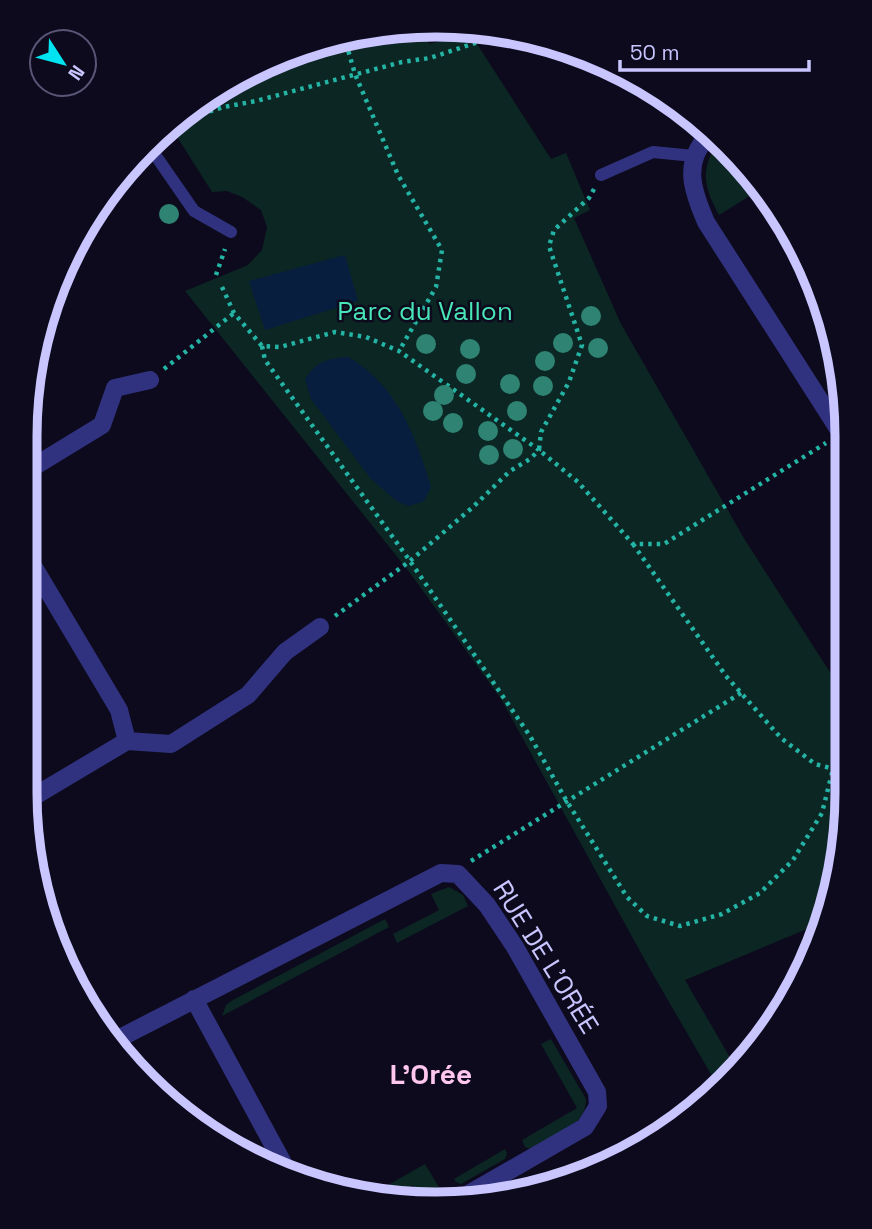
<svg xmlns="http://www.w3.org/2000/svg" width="872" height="1229" font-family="'Space Grotesk',sans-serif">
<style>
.green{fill:#0c2624}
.water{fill:#071e3e}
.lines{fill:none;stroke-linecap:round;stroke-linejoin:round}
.path{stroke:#24b4a5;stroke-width:4.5;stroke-dasharray:3.5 5;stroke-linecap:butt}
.service{stroke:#31327f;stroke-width:12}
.minor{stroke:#31327f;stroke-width:18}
.tree{fill:#2e8372}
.labels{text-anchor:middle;stroke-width:5;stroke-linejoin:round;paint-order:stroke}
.park-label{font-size:26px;fill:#49e6b8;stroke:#0c0a1c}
.street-label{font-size:26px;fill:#c9c5ff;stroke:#0c0a1c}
.neighbourhood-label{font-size:28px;font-weight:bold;fill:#ffc7ed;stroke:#0c0a1c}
.rim{fill:none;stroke:#c9c5ff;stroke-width:9}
</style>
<rect width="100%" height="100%" fill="#0c0a1c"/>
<path class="green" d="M 426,30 L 429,44 L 470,33 L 551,159 L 566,153 L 590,210 L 574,218 L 621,324 L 745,540 L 846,697 L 847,820 L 819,924 L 685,980 L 735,1066 L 719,1088 L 651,971 L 501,699 L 410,573 L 185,291 L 248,265 L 262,250 L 267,227 L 261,210 L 242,197 L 227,191 L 212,192 L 169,124 L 249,78 L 388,35 Z
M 717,143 L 746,165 L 761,189 L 719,215 C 704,187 700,171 717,143 Z
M 449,887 L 463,895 L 468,906 L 397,943 L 393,934 L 439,910 L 431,894 Z
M 385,919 L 389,927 L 222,1016 L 226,1005 L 233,1000 Z
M 551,1039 L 586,1099 C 586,1128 553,1137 531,1149 L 525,1147 L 522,1140 L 577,1108 L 541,1044 Z
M 505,1149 L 507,1153 L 505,1159 L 461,1184 L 456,1182 L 454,1179 Z
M 425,1164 L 440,1189 L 424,1199 L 421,1199 L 413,1185 L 398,1194 L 400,1198 L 367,1197 Z"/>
<path class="water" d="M 345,255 L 358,301 L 265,330 L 249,281 Z
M 348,357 C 397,385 415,435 431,487 L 424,501 L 409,506 L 398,502 L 371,479 L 311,399 L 305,379 C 316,362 328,358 348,357 Z"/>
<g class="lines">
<path class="path" d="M 474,28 L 478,42
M 346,43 L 355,74 L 398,175 L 442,250 L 436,287 L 399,351
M 169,124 L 224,107 L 256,101 L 402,62 L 430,58 L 499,35
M 594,189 L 589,198 L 554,230 L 549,246 L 582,345 L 569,382 L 541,432 L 539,450 L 578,482 L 633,544 L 664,544 L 826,443
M 216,275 L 225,249
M 222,287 L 234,313 L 262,346 L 280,347 L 335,332 L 366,337 L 399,351 L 539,450 L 530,459 L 510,471 L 473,507 L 410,561 L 335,616
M 262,346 L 265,360 L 410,561 L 530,736 L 566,800 L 627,897 L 647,916 L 680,926 L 722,914 L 760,893 L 793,860 L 822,813 L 833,769
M 164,369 L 234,313
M 633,544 L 726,676 L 781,738 L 815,764 L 846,772
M 471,861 L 741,693"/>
<path class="service" d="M 149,146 L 194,211 L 231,232
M 601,175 L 653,152 L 694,156"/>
<path class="minor" d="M 708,136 C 682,163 693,192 706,222 L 844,438
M 30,469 L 102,425 L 115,388 L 150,380
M 29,559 L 119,710 L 127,741 L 33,797
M 127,741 L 171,744 L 248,695 L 285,652 L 320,627
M 194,999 L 289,1174
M 112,1042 L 441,873 L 458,874 L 487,905 L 515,947 L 597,1092 L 598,1106 L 585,1127 L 458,1200"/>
</g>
<g class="tree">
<circle cx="169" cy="214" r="10"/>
<circle cx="591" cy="316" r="10"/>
<circle cx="563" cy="343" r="10"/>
<circle cx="426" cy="344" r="10"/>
<circle cx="598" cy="348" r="10"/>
<circle cx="470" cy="349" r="10"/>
<circle cx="545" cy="361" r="10"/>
<circle cx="466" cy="374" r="10"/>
<circle cx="510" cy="384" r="10"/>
<circle cx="543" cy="386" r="10"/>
<circle cx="444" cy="395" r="10"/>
<circle cx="433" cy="411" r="10"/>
<circle cx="517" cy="411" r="10"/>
<circle cx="453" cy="423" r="10"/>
<circle cx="488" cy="431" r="10"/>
<circle cx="513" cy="449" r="10"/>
<circle cx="489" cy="455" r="10"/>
</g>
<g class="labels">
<g class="park-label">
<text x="425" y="320">Parc du Vallon</text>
</g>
<g class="street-label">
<text transform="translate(546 957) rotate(58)" y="9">RUE DE L'ORÉE</text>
</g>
<g class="neighbourhood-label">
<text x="431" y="1084">L'Orée</text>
</g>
</g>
<path d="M0 0H872V1229H0ZM436 37H436A399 399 0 0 1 835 436V793A399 399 0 0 1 436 1192H436A399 399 0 0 1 37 793V436A399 399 0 0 1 436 37Z" fill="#0c0a1c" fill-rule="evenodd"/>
<path class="rim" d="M436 37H436A399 399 0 0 1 835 436V793A399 399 0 0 1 436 1192H436A399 399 0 0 1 37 793V436A399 399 0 0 1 436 37Z"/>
<g transform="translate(63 63) rotate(126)"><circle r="33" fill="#0c0a1c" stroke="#585577" stroke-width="2"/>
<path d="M0-5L12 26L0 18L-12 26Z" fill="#00e3f0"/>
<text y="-10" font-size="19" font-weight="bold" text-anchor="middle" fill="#c9c5ff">N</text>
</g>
<path d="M620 60v10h189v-10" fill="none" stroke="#c9c5ff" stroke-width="3.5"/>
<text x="630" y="60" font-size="21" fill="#c9c5ff" stroke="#0c0a1c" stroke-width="5" paint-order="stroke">50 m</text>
</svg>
